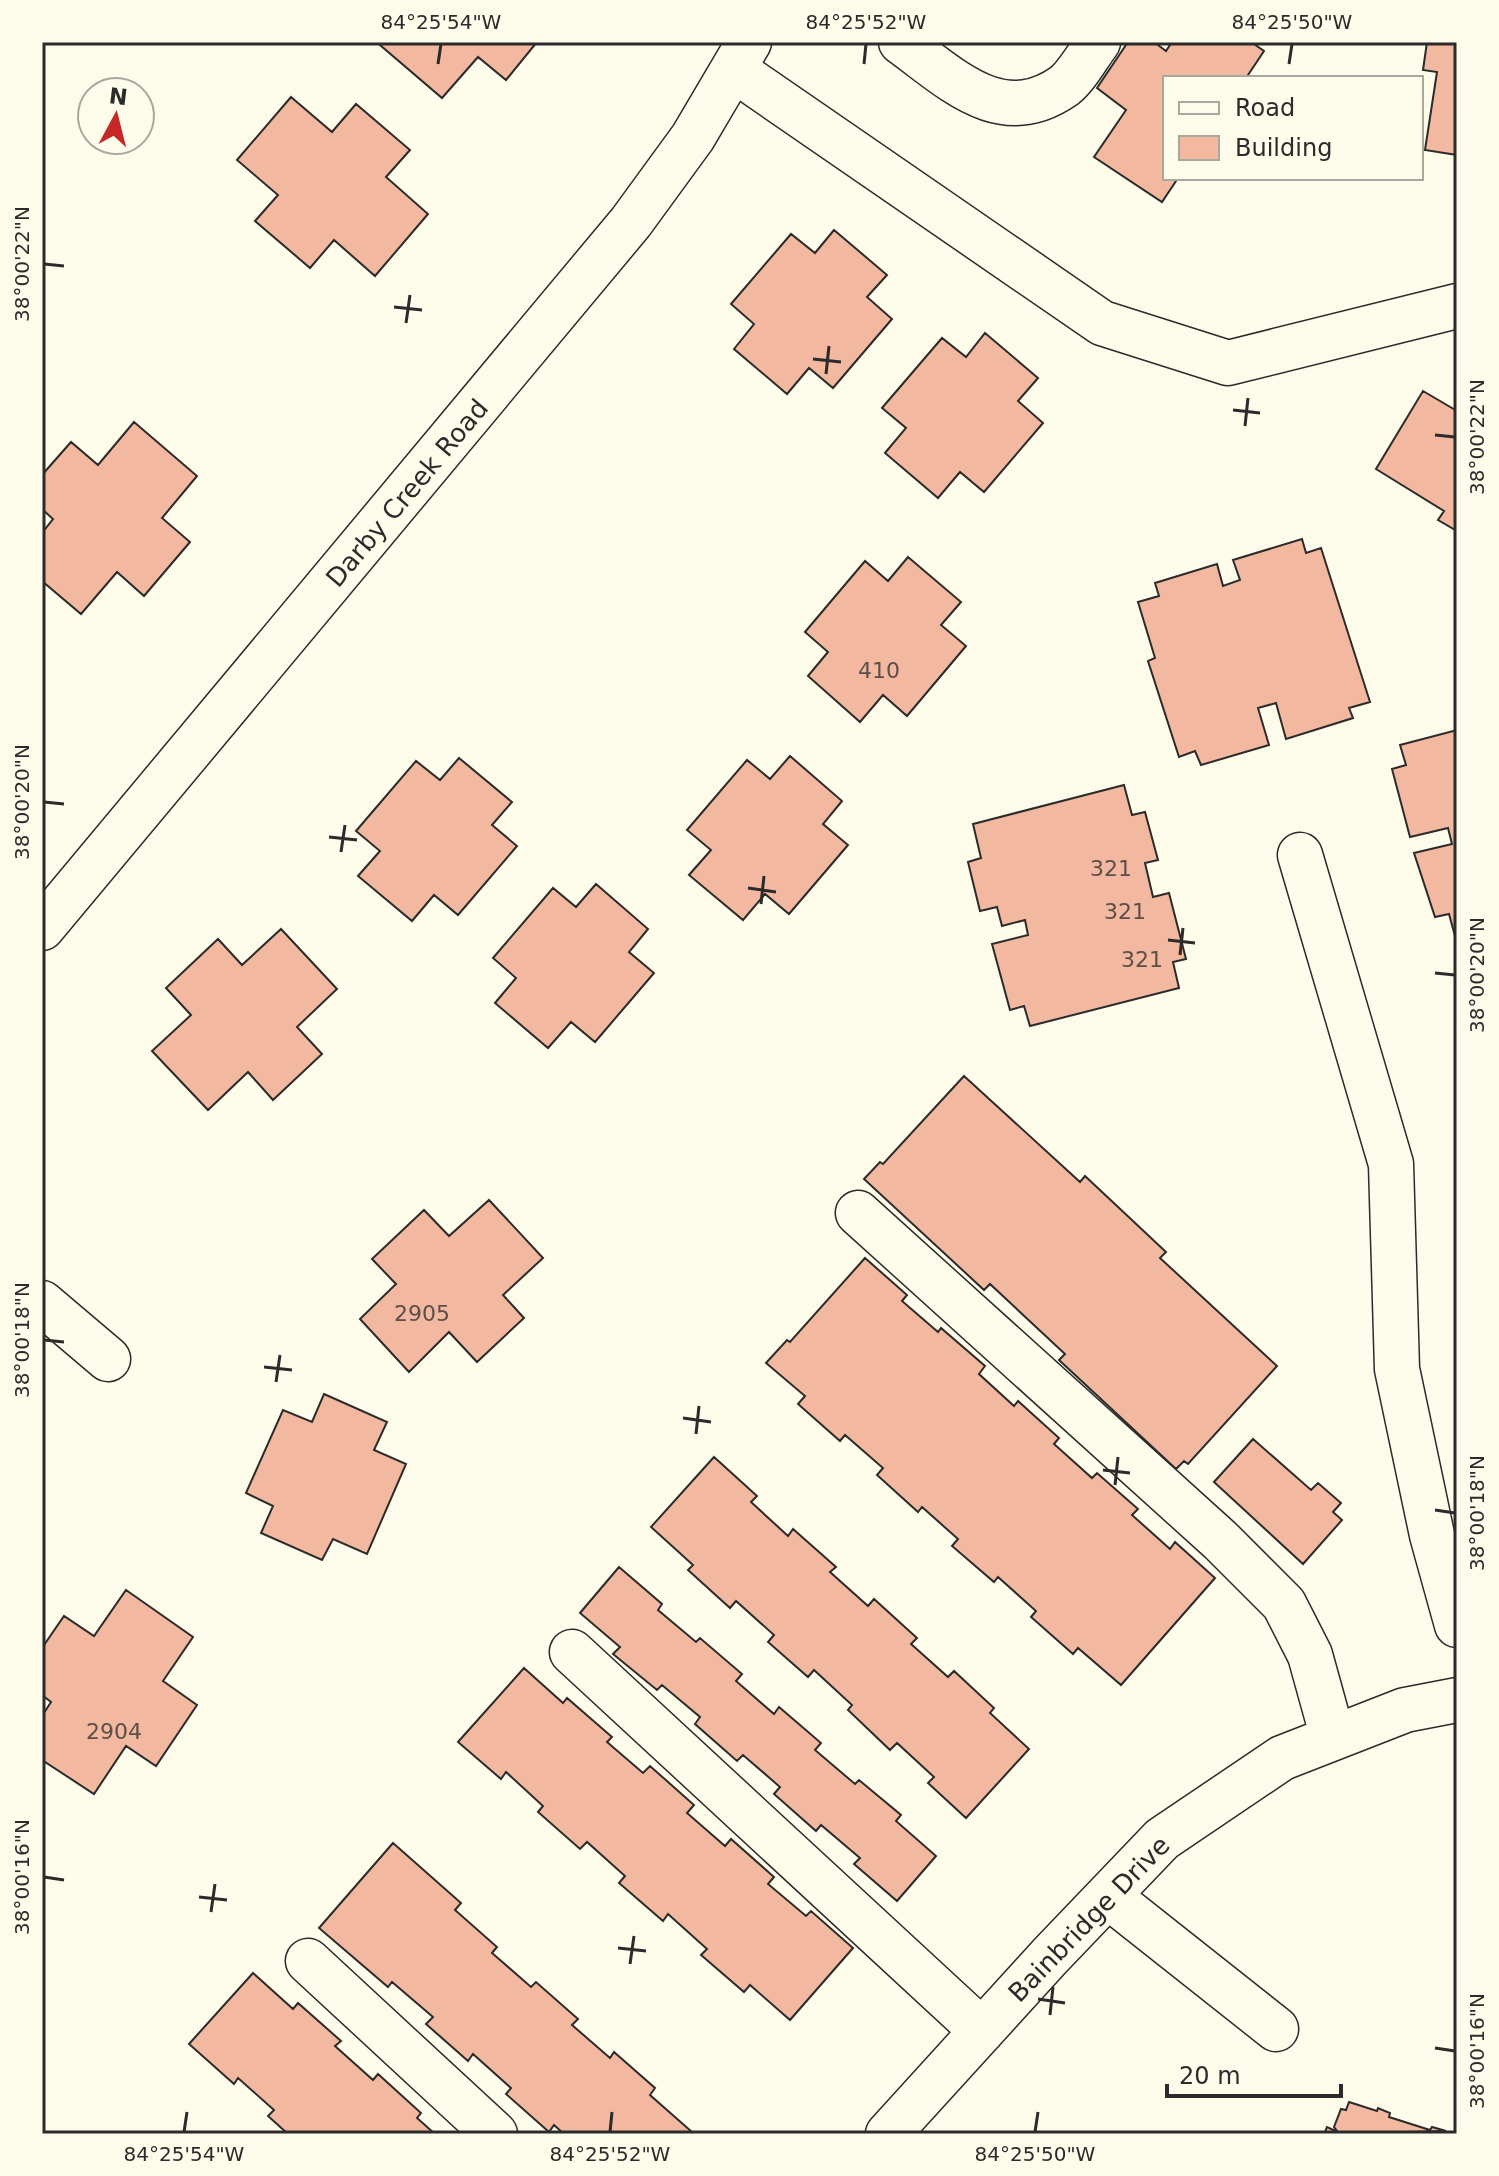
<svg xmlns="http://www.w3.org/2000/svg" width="1499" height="2176" font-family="'DejaVu Sans',sans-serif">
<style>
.building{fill:#f2b8a0;stroke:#2b2b2b;stroke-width:2}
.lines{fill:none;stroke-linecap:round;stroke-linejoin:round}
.minor-casing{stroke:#2b2b2b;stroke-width:47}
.minor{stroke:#fdfbea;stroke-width:44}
.ticks{fill:none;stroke:#2b2b2b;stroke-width:3}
.labels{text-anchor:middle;stroke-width:6;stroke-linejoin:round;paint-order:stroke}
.number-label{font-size:22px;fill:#5d4e48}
.street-label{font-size:26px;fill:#2b2b2b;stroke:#fdfbea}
.neatline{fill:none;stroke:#2b2b2b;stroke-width:3}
.ticks-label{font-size:20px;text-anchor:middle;fill:#2b2b2b}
</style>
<rect width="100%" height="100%" fill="#fdfbea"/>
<path class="building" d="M 382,42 L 537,42 L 506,80 L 478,57 L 442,98 L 380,45 Z
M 1128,42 L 1154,42 L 1166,51 L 1172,42 L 1251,42 L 1264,51 L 1246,78 L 1165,78 L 1165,178 L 1178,178 L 1162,202 L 1094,157 L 1126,110 L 1097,88 Z
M 1427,42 L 1457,42 L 1457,155 L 1425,150 L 1437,72 L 1423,70 Z
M 291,97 L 332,132 L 356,104 L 410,150 L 386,177 L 428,214 L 375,276 L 334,240 L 310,268 L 255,221 L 278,195 L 237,160 Z
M 834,230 L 887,275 L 867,297 L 892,319 L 833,388 L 809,368 L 787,394 L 734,349 L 754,324 L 731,304 L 791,234 L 815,253 Z
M 985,333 L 1038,378 L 1018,401 L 1043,423 L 984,492 L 960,472 L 938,498 L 885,453 L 906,428 L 882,408 L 942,338 L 966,357 Z
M 1423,391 L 1457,411 L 1457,531 L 1438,520 L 1444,511 L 1376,469 Z
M 134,422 L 197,476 L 162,518 L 190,542 L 144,596 L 117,572 L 81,614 L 42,581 L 42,533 L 53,519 L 42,509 L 42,475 L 71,442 L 98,465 Z
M 1302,539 L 1306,553 L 1321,548 L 1370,702 L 1349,708 L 1353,718 L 1286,739 L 1276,703 L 1258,708 L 1269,745 L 1201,765 L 1195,751 L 1179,757 L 1148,661 L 1155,658 L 1138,602 L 1159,596 L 1155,583 L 1217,564 L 1223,586 L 1240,580 L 1233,560 Z
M 908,557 L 961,602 L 941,625 L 966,646 L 907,716 L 883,695 L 860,722 L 808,676 L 828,652 L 805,632 L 865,561 L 888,581 Z
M 1457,730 L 1457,936 L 1455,936 L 1449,914 L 1435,917 L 1414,853 L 1452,844 L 1448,828 L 1410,837 L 1392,769 L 1406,765 L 1400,745 Z
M 790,756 L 842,801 L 823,824 L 848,845 L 789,914 L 765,894 L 743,920 L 689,875 L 711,850 L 687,830 L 747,760 L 770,779 Z
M 459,758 L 512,802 L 492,825 L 517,846 L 458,915 L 434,895 L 412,921 L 358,876 L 380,851 L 356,831 L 416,761 L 440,780 Z
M 1124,785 L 1132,815 L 1145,812 L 1158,860 L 1145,863 L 1153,897 L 1169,893 L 1186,959 L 1173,962 L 1179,988 L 1030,1026 L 1024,1006 L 1010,1010 L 992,944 L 1028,935 L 1025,920 L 1002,926 L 997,907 L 980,911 L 968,862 L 981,858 L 973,824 Z
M 596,884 L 648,929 L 629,952 L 654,973 L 595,1042 L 571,1022 L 548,1048 L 495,1003 L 516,978 L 493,958 L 553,888 L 576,907 Z
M 281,929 L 337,989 L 297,1027 L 322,1054 L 273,1100 L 248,1072 L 208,1110 L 152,1051 L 191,1015 L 166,988 L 218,939 L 242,965 Z
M 964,1076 L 1080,1182 L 1085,1176 L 1166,1252 L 1160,1258 L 1277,1366 L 1188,1464 L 1184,1461 L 1176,1469 L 1059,1360 L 1065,1354 L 990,1284 L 984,1290 L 864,1179 L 880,1162 L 883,1164 Z
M 489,1200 L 543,1258 L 503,1295 L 524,1318 L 477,1362 L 449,1332 L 409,1372 L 360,1319 L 396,1284 L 372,1259 L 424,1210 L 449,1236 Z
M 865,1258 L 907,1295 L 902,1301 L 938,1332 L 941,1328 L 985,1366 L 979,1374 L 1014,1406 L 1018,1401 L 1059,1438 L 1054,1444 L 1092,1478 L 1097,1473 L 1138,1509 L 1132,1515 L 1170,1549 L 1175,1542 L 1215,1578 L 1121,1685 L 1078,1648 L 1073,1654 L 1031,1617 L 1036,1611 L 998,1577 L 994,1582 L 952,1546 L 958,1539 L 922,1507 L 918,1512 L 877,1475 L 883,1468 L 845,1435 L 840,1441 L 798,1404 L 805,1396 L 766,1363 L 787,1340 L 790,1342 Z
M 324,1394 L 387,1422 L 374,1450 L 406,1464 L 367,1554 L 333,1539 L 322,1560 L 261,1533 L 273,1506 L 246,1493 L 283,1410 L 312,1422 Z
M 1253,1439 L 1311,1490 L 1318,1483 L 1341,1503 L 1333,1512 L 1342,1520 L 1303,1564 L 1214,1482 Z
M 714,1457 L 757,1496 L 751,1502 L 788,1536 L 793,1529 L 836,1567 L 830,1572 L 868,1606 L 874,1599 L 917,1638 L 911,1644 L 948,1677 L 954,1671 L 994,1708 L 990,1713 L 1029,1749 L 966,1818 L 928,1783 L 934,1777 L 897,1743 L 890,1750 L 848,1710 L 852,1705 L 814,1670 L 808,1677 L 768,1642 L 774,1635 L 736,1601 L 730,1608 L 688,1570 L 693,1565 L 651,1527 Z
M 619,1567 L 662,1604 L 658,1610 L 696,1642 L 700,1638 L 742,1674 L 736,1681 L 774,1714 L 779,1707 L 821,1743 L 815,1750 L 855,1784 L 859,1780 L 901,1815 L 896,1821 L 936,1856 L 897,1901 L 854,1864 L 860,1858 L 821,1825 L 816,1831 L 774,1794 L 780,1787 L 743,1755 L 737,1761 L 695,1724 L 700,1717 L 662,1685 L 657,1690 L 613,1654 L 620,1647 L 580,1613 Z
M 126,1590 L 193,1637 L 163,1681 L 197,1705 L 156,1766 L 126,1746 L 94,1794 L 42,1760 L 42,1716 L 51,1702 L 42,1695 L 42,1648 L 64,1616 L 94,1636 Z
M 524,1668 L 563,1703 L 567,1698 L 612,1737 L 607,1742 L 643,1773 L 650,1766 L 694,1805 L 687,1813 L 725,1846 L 731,1839 L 774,1877 L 768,1884 L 806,1916 L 811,1911 L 853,1948 L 790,2020 L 750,1985 L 744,1992 L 701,1955 L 707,1949 L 668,1914 L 663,1921 L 619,1883 L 625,1876 L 587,1842 L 580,1849 L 538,1812 L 543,1806 L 506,1772 L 501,1779 L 458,1742 Z
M 393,1843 L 461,1903 L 455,1910 L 497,1947 L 492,1953 L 531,1987 L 536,1982 L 578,2019 L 572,2025 L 610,2058 L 614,2052 L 655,2088 L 650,2095 L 692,2132 L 690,2134 L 564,2134 L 554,2125 L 549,2132 L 506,2094 L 511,2088 L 473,2054 L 468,2061 L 426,2024 L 433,2017 L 392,1982 L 388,1987 L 319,1928 Z
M 253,1973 L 293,2009 L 298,2003 L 341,2041 L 335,2046 L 373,2080 L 378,2074 L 421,2113 L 417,2118 L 435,2134 L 288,2134 L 268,2116 L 274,2110 L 238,2078 L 234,2084 L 189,2044 Z
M 1349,2102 L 1377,2111 L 1378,2108 L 1390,2113 L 1389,2117 L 1430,2130 L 1432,2127 L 1446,2131 L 1324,2134 L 1327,2127 L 1338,2132 L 1334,2127 L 1341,2109 L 1346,2110 Z"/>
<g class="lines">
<g class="minor-casing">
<path id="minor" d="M 901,42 C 952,79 1001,130 1064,86 C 1077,76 1088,55 1098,42
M 733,69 L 1102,323 L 1228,363 L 1457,306
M 1300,855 L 1391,1164 L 1397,1369 L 1432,1535 L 1457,1625
M 42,928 L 631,222 L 693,137 L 749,42
M 858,1213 L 1220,1540 L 1284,1604 L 1310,1655 L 1333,1738
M 42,1303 L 108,1359
M 572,1652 L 982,2031
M 1108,1896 L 1276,2029
M 308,1961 L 495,2134
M 888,2134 L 1050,1956 L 1162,1839 L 1282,1758 L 1405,1710 L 1457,1700"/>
</g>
<use href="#minor" class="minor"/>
</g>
<path class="ticks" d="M 438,64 L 441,44M 864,64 L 866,44M 1289,64 L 1292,44M 44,264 L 64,266M 394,307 L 422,310M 406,323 L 410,295M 813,359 L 841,362M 826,374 L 829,346M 1233,410 L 1260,413M 1245,426 L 1248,398M 1435,435 L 1455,437M 44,802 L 64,804M 329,837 L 357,840M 341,852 L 345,825M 748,888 L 776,892M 761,904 L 764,876M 1168,940 L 1195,943M 1180,955 L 1183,928M 1435,973 L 1455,975M 44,1340 L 64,1342M 264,1367 L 292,1370M 276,1382 L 280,1355M 683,1418 L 711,1422M 696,1434 L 699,1406M 1103,1470 L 1130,1473M 1115,1485 L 1118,1457M 1435,1510 L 1455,1513M 44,1877 L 64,1880M 199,1897 L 227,1900M 211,1912 L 215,1884M 618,1948 L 646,1951M 630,1964 L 634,1936M 1038,1999 L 1065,2003M 1050,2015 L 1053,1987M 1435,2048 L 1455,2051M 184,2132 L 187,2112M 610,2132 L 612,2112M 1035,2132 L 1038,2112"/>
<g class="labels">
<g class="number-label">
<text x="879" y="678">410</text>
<text x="1111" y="876">321</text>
<text x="1125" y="919">321</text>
<text x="1142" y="967">321</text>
<text x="422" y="1321">2905</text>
<text x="114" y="1739">2904</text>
</g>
<g class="street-label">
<text transform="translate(407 493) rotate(-50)" y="9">Darby Creek Road</text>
<text transform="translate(1089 1919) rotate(-46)" y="9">Bainbridge Drive</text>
</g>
</g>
<rect width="1499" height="2176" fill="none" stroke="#fdfbea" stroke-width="88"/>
<rect x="1163" y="76" width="260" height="104" fill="#fdfbea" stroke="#a9a89e" stroke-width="2"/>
<rect x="1179" y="102" width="40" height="12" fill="#fdfbea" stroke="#a9a89e" stroke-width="2"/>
<text x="1235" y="116" font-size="24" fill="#2b2b2b">Road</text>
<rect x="1179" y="136" width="40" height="24" fill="#f2b8a0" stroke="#a9a89e" stroke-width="2"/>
<text x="1235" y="156" font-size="24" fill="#2b2b2b">Building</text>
<g transform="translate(116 116) rotate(7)"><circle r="38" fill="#fdfbea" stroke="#a9a89e" stroke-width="2"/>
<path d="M0-6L14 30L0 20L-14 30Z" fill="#c62828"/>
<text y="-12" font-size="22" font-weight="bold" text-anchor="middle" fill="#2b2b2b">N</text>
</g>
<path d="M1167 2084v12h174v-12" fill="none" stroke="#2b2b2b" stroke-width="4"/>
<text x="1179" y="2084" font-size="24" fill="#2b2b2b" stroke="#fdfbea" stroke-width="6" paint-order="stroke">20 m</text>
<rect x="44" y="44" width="1411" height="2088" class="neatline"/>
<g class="ticks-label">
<text x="441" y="29">84°25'54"W</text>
<text x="866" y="29">84°25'52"W</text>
<text x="1292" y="29">84°25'50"W</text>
<text transform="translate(22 264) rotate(-90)" y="7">38°00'22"N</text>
<text transform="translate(1477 437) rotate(-90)" y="7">38°00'22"N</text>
<text transform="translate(22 802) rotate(-90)" y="7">38°00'20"N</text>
<text transform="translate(1477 975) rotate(-90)" y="7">38°00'20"N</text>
<text transform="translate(22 1340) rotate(-90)" y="7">38°00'18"N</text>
<text transform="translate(1477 1513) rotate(-90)" y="7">38°00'18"N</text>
<text transform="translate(22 1877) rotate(-90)" y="7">38°00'16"N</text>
<text transform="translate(1477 2051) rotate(-90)" y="7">38°00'16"N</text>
<text x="184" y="2161">84°25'54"W</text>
<text x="610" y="2161">84°25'52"W</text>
<text x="1035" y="2161">84°25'50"W</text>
</g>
</svg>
